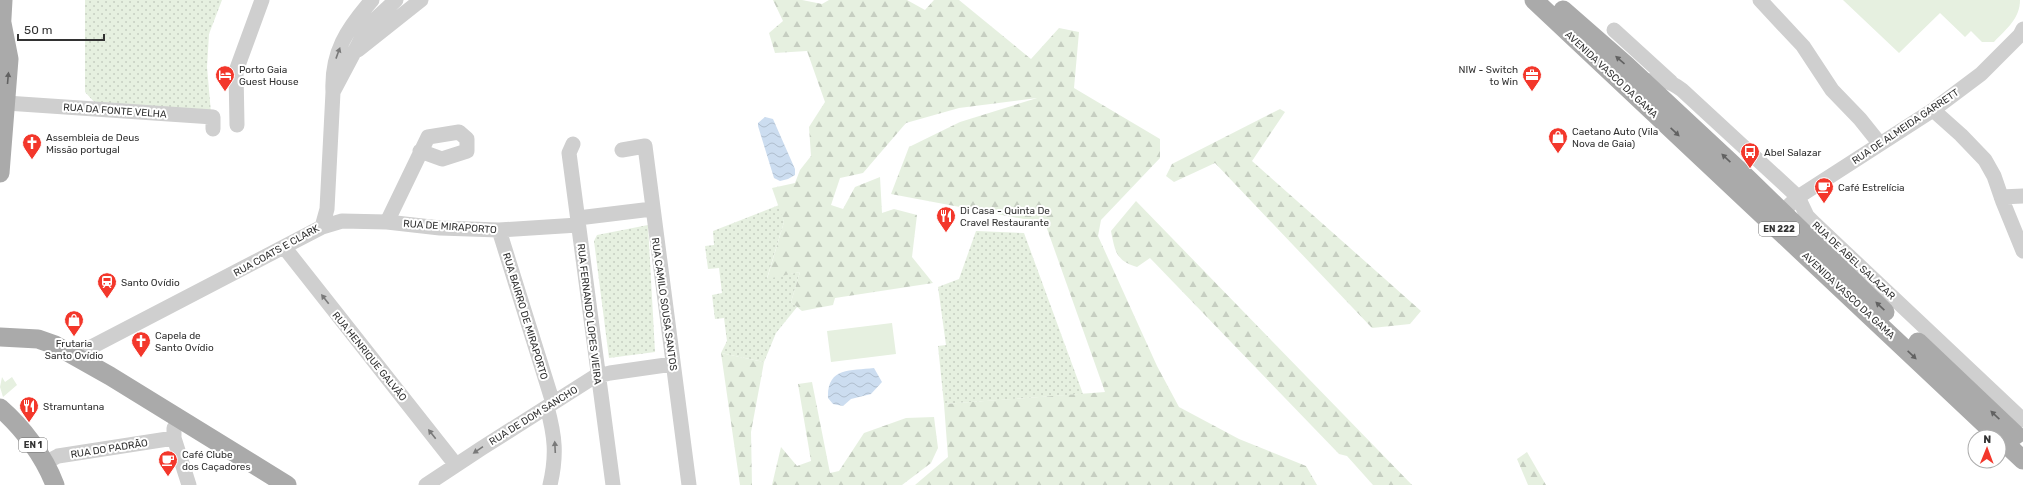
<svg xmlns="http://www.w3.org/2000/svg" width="2023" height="485" font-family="Rubik,sans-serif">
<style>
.grass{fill:url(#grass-dots)}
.forest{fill:url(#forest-firs)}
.garden{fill:#e6f0e0}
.water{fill:url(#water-waves)}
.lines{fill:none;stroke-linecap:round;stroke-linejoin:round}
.minor{stroke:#cfcfcf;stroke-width:15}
.major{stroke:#aaa;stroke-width:19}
.oneway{fill:#797979}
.oneway2{fill:#626262}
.labels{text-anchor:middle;stroke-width:4;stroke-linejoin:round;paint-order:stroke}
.shield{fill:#fff;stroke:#707070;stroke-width:1}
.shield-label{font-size:9px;font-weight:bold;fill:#323232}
.poi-label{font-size:10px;fill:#323232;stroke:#fff;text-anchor:start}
.street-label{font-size:10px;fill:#323232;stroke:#fff}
</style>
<defs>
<pattern id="grass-dots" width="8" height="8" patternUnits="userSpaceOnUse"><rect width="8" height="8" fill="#e6f0e0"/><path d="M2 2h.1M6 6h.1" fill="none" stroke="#c6cec1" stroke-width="1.8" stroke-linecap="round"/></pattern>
<pattern id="forest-firs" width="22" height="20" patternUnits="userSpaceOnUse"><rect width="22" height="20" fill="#e6f0e0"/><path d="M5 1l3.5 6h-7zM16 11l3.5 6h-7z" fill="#c6cec1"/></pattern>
<pattern id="water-waves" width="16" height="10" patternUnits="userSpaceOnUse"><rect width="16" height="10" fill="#ccddf0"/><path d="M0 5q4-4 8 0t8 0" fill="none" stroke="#b0bece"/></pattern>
</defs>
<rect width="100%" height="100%" fill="#fff"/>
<path class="grass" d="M 85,0 L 222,0 L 209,34 L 207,67 L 211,113 L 96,104 L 85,92 Z
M 779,205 L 784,222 L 767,278 L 800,272 L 791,302 L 797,307 L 776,333 L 764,362 L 721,353 L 727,341 L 724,318 L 715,319 L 712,295 L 722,293 L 719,268 L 708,269 L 705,246 L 714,245 L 713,231 Z
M 648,225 L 655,352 L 609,358 L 594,241 L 597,235 Z
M 976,231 L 1024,233 L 1083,394 L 944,404 L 938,346 L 946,345 L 938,287 L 959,279 Z"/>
<path class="forest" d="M 773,0 L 802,0 L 822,4 L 829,0 L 907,0 L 925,10 L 934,0 L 959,0 L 1031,59 L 1059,28 L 1079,32 L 1074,88 L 1160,139 L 1160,158 L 1101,220 L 1098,236 L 1157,366 L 1179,407 L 1239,439 L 1306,466 L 1317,485 L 915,485 L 948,457 L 944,404 L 1105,392 L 1045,223 L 891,194 L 909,147 L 960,122 L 1037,98 L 959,108 L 906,123 L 863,173 L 840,178 L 831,205 L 843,209 L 855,187 L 880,177 L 882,213 L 894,209 L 917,215 L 912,257 L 933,283 L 835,298 L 833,305 L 802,311 L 791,302 L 800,272 L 767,279 L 784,222 L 772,188 L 795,183 L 800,170 L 811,156 L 809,127 L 825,102 L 807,51 L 775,53 L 769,33 L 783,21 Z
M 1280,109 L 1285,112 L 1252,161 L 1421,311 L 1410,324 L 1372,328 L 1215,163 L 1174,182 L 1166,176 L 1172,164 Z
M 1136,201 L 1412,485 L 1373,485 L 1347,456 L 1339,454 L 1150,258 L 1137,267 C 1116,261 1115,251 1111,231 Z
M 721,353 L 764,362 L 751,432 L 752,485 L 740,485 Z
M 812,382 L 830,473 L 839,471 L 864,433 L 906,418 L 934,417 L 938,448 L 931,463 L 902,485 L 772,485 L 781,447 L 797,466 L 811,461 L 798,384 Z
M 1527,452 L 1546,485 L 1528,485 L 1517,459 Z"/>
<path class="garden" d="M 1843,0 L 2020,0 C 2020,19 2006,29 1994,42 L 1982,42 L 1971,31 L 1965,37 L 1940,13 L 1899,53 Z
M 892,323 L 896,354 L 831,362 L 827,331 Z
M 2,377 L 5,382 L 12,377 L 17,385 L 3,397 L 0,387 Z"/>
<path class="water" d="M 765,117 L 773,119 L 795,169 L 795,175 L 788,179 L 780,181 L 774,178 L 758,126 L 758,123 Z
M 874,368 L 882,382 L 871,394 L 851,399 L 843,406 L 833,404 L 828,398 C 827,367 850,371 874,368 Z"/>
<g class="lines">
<path class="minor" d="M 1760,0 L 1803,46 L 1832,90 L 1860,119 L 1880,144
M 1614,30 L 1671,82
M 358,50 L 421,0
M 1644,81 C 1662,80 1667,79 1682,90 L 1798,197 L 1807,216 L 1815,224 L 2023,420
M 333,92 L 368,26 L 396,0
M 6,103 L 213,117 L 213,129
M 1933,110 L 1961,135 L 1985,160 L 1994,176 L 2003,202 L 2023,251
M 237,125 L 236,71 L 262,0
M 573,144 L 569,153 L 613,485
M 622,150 L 645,146 L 689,485
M 2001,197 L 2023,196
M 578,218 L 652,209
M 387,222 L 428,137 L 459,132 L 467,139 L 467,151 L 442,159 L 420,151
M 1778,222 L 1780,214 L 1798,197 L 1933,110 L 1981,74 L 2020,35 L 2023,29
M 322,227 L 327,209 L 333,92 C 331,52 347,29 372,0
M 499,230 L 553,403
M 284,247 L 456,465
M 76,355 L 322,227 L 342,221 L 387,222 L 440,228 L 499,230 L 578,225
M 547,407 C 555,436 557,455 550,485
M 174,428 L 174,438 L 189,485
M 45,463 L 58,456 L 174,438
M 426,485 L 482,448 L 594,377 L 610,373 L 673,364"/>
<path class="major" d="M 1534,0 L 2023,460
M 1563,10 L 1627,66 L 1744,175 L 1885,312
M 1,35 L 3,0
M 0,173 L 9,59 L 2,23
M 0,337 L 38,339 L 55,345 L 110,376 L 287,485
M 1918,342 L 2016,435
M 0,408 C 23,428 44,456 55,485"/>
</g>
<defs><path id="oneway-solid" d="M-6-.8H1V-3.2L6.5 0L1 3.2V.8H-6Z"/></defs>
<g class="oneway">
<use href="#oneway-solid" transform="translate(338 53) rotate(-70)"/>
<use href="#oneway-solid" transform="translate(325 299) rotate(-128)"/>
<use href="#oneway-solid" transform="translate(432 434) rotate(-128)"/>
<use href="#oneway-solid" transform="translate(555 447) rotate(-93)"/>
<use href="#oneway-solid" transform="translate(478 450) rotate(146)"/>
</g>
<g class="oneway2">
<use href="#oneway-solid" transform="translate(1620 60) rotate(-139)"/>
<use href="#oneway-solid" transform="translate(8 78) rotate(-85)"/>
<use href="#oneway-solid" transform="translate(1675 132) rotate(43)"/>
<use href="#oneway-solid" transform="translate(1726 158) rotate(-137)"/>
<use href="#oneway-solid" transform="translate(1880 306) rotate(-137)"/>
<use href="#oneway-solid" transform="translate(1912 355) rotate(43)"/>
<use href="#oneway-solid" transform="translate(1995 415) rotate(-137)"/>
</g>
<defs>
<g id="hotel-pin" transform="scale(1)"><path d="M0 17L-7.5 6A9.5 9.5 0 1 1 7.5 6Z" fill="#f3372b" stroke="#fff"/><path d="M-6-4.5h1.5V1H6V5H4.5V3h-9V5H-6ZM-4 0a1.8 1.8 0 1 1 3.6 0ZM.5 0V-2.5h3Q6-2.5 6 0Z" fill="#fff"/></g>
<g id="office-pin" transform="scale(1)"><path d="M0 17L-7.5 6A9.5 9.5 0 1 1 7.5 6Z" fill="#f3372b" stroke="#fff"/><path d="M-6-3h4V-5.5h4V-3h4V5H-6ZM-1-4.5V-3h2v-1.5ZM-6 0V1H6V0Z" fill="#fff"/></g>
<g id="shop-pin" transform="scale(1)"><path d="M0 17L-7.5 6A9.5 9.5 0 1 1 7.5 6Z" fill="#f3372b" stroke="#fff"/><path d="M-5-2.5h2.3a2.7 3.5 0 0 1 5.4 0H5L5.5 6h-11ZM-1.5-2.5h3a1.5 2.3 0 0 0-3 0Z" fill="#fff"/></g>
<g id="church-pin" transform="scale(1)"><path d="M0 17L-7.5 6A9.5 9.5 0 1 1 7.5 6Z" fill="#f3372b" stroke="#fff"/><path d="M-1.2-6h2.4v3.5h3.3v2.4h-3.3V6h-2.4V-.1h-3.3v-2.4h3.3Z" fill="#fff"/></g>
<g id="bus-pin" transform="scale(1)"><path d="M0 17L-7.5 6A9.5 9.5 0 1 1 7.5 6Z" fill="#f3372b" stroke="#fff"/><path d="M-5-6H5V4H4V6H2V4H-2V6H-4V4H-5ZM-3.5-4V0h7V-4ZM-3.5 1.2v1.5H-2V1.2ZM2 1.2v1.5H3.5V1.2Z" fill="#fff"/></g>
<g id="cafe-pin" transform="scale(1)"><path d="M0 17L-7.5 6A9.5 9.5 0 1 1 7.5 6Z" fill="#f3372b" stroke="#fff"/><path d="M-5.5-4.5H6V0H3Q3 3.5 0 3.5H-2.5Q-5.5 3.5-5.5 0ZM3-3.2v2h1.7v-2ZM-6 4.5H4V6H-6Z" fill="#fff"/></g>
<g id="restaurant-pin" transform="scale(1)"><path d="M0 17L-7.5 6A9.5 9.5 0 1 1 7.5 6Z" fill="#f3372b" stroke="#fff"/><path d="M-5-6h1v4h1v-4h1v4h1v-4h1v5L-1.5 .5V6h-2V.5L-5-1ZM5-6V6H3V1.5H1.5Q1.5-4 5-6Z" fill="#fff"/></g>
<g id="station-pin" transform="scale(1)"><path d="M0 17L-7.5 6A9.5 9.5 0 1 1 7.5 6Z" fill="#f3372b" stroke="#fff"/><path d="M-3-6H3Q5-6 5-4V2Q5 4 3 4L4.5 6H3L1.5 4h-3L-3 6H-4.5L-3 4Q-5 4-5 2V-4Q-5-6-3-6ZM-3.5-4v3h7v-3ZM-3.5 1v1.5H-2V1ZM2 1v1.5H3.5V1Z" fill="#fff"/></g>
</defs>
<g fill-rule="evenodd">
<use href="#hotel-pin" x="225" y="75"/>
<use href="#office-pin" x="1532" y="75"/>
<use href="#shop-pin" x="1558" y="137"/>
<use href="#church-pin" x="32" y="143"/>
<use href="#bus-pin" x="1750" y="152"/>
<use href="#cafe-pin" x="1824" y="187"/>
<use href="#restaurant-pin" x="946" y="216"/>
<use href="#station-pin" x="107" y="282"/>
<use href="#shop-pin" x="74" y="320"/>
<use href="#church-pin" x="141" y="341"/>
<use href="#restaurant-pin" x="29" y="406"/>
<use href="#cafe-pin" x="168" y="460"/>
</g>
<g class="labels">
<g class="shield">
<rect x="1759" y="222" width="40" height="14" rx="3"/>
<rect x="19" y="438" width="28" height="14" rx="3"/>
</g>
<g class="shield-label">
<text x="1779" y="232">EN 222</text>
<text x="33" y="448">EN 1</text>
</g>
<g class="poi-label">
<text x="239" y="73">Porto Gaia<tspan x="239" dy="12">Guest House</tspan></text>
<text x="1518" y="73" text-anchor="end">NIW - Switch<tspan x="1518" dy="12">to Win</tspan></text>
<text x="1572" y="135">Caetano Auto (Vila<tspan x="1572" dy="12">Nova de Gaia)</tspan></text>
<text x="46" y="141">Assembleia de Deus<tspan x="46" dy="12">Missão portugal</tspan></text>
<text x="1764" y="156">Abel Salazar</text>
<text x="1838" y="191">Café Estrelícia</text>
<text x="960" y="214">Di Casa - Quinta De<tspan x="960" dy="12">Cravel Restaurante</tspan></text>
<text x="121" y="286">Santo Ovídio</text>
<text x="155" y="339">Capela de<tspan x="155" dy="12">Santo Ovídio</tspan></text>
<text x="74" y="347" text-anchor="middle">Frutaria<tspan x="74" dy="12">Santo Ovídio</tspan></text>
<text x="43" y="410">Stramuntana</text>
<text x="182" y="458">Café Clube<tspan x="182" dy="12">dos Caçadores</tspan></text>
</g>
<g class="street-label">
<text transform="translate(1612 74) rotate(43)" y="4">AVENIDA VASCO DA GAMA</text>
<text transform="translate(115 110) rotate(4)" y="4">RUA DA FONTE VELHA</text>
<text transform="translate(1905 126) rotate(-34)" y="4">RUA DE ALMEIDA GARRETT</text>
<text transform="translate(450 226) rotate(4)" y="4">RUA DE MIRAPORTO</text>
<text transform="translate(276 250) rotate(-29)" y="4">RUA COATS E CLARK</text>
<text transform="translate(1854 260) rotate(43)" y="4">RUA DE ABEL SALAZAR</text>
<text transform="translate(1849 295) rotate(43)" y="4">AVENIDA VASCO DA GAMA</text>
<text transform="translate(665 304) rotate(82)" y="4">RUA CAMILO SOUSA SANTOS</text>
<text transform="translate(590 314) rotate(83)" y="4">RUA FERNANDO LOPES VIEIRA</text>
<text transform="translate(526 316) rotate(73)" y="4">RUA BAIRRO DE MIRAPORTO</text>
<text transform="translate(370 356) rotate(51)" y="4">RUA HENRIQUE GALVÃO</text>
<text transform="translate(533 415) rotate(-32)" y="4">RUA DE DOM SANCHO</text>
<text transform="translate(109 448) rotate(-9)" y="4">RUA DO PADRÃO</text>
</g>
</g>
<g transform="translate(1987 449) rotate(1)"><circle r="19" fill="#ffffff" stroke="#adadad"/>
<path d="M0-3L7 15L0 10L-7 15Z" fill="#f3372b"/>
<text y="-6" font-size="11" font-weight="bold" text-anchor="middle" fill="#323232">N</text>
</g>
<path d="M18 34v6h86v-6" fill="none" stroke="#323232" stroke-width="2"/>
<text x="24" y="34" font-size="12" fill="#323232" stroke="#ffffff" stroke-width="3" paint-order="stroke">50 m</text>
</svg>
